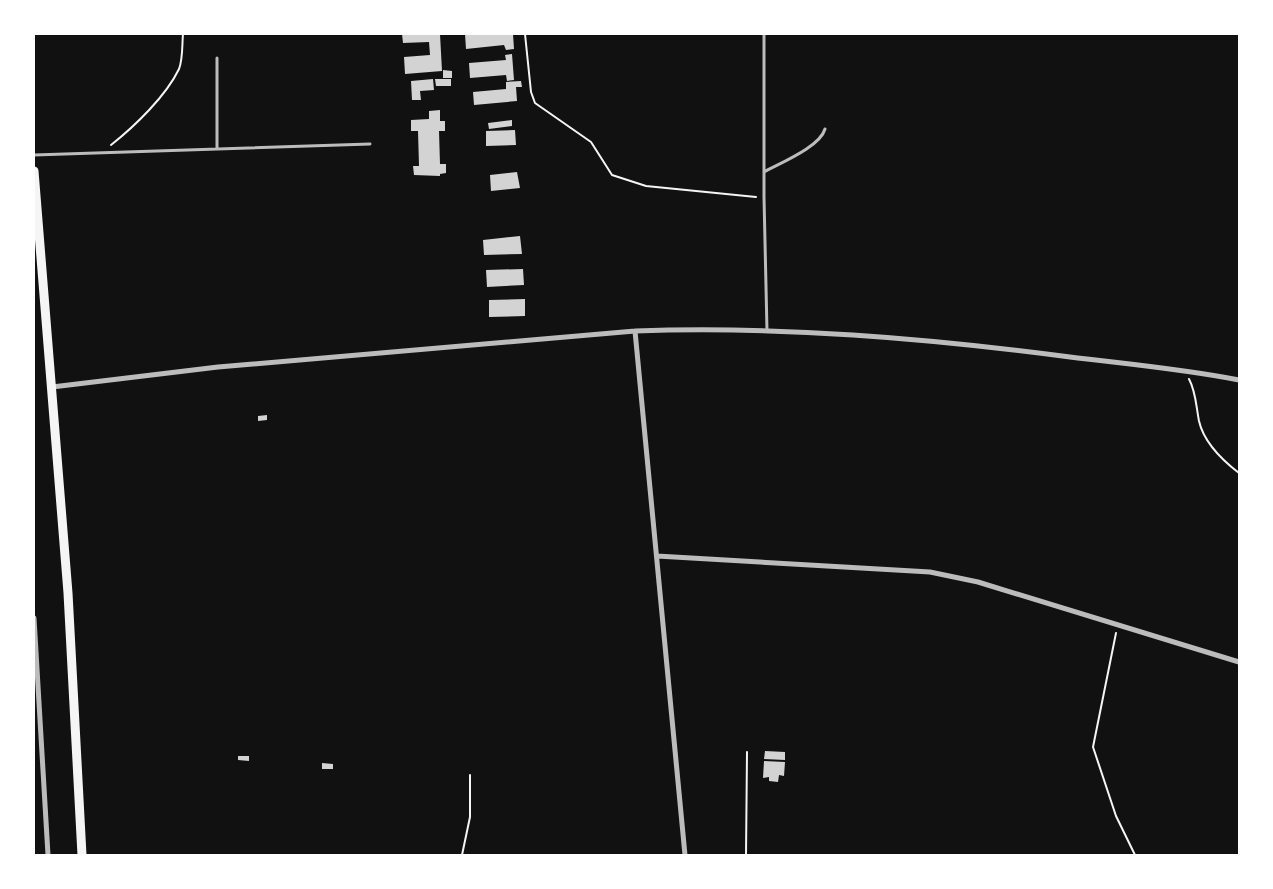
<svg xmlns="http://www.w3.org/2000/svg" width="1273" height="889" font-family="'Nunito Sans',sans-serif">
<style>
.building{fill:#d3d3d3}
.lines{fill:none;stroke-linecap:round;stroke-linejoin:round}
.path{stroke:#f5f5f5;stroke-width:2}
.service{stroke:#bcbcbc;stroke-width:3}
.minor{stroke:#bcbcbc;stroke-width:5}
.secondary{stroke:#f5f5f5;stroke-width:9}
</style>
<rect width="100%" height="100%" fill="#111"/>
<path class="building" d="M 402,34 L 440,34 L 442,71 L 405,74 L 404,57 L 430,55 L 429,42 L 403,43 Z
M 465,34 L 513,34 L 514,49 L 506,50 L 504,45 L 466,49 Z
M 512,54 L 514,80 L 507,81 L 506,75 L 470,78 L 469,63 L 506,60 L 505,55 Z
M 443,70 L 452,71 L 452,78 L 443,78 Z
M 433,79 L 434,90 L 420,91 L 421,100 L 412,100 L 411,81 Z
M 435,79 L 451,79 L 451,86 L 436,86 Z
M 521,81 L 522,87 L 516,87 L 517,101 L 474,105 L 473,92 L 506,89 L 506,82 Z
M 440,110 L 440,121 L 445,121 L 445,131 L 439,131 L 440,164 L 446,164 L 446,173 L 440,174 L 440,176 L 414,175 L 413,166 L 419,166 L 418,131 L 411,131 L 411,120 L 429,119 L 429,111 Z
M 512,120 L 512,126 L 489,129 L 488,123 Z
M 515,130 L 516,145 L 486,146 L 486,131 Z
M 517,172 L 520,188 L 491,191 L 490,175 Z
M 520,236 L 522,254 L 484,255 L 483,240 Z
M 523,269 L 524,285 L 487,287 L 486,270 Z
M 525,299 L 525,316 L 489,317 L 489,300 Z
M 267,415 L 267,420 L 258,421 L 258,416 Z
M 765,751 L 785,752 L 785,760 L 764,759 Z
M 238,756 L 249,756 L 249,761 L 238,760 Z
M 764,761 L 785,762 L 784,776 L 779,775 L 778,782 L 769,781 L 769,777 L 763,778 Z
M 322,763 L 333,764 L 333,769 L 322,769 Z"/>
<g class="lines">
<path class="path" d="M 525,34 L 531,92 L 535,103 L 591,142 L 612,175 L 646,186 L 756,197
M 111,145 C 135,126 166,96 179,69 C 183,59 182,44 183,34
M 1189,379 C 1196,392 1196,406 1199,421 C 1204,443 1222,460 1239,473
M 1116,633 L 1093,747 L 1116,816 L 1135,855
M 462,855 L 470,817 L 470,775
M 746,855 L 747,752"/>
<path class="service" d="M 764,34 L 764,197 L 767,331
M 217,58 L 217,148
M 34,155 L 370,144
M 764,172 C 780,163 820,147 825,129"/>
<path class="minor" d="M 635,331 L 685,855
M 52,387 L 218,367 L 635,331 C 781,326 925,338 1070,357 C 1127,364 1183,369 1239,380
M 657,556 L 930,572 L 978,582 L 1239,662
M 34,618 L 48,855"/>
<path class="secondary" d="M 34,171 L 68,593 L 82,855"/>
</g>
<rect width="1273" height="889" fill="none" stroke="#ffffff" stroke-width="70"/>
</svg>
